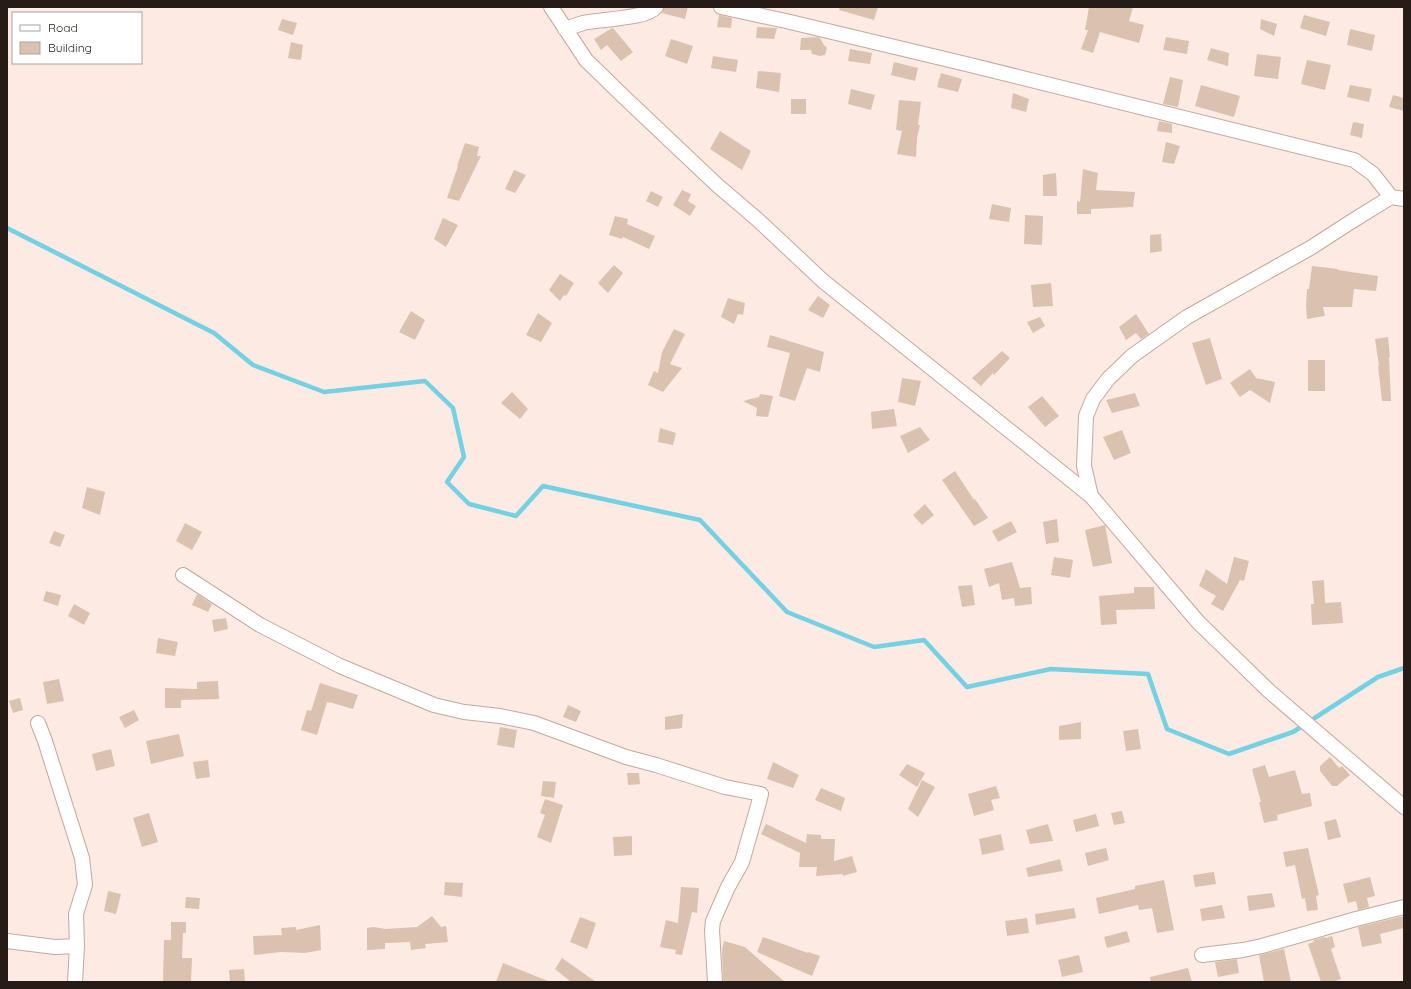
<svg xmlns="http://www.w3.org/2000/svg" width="1411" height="989" font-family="Quicksand,sans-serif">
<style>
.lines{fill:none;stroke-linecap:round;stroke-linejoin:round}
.stream{stroke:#74d1e3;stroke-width:4.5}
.building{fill:#dac2af}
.street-casing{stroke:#c5a89c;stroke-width:16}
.street{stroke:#fff;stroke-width:14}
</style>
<rect width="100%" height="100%" fill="#fdeae3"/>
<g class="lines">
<path class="stream" d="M 7,228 L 214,333 L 253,365 L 324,392 L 425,381 L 453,408 L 464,457 L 447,482 L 469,504 L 516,516 L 543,486 L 700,520 L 787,612 L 874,647 L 924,640 L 967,687 L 1051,669 L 1148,674 L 1167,729 L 1229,754 L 1293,732 L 1378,677 L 1404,668"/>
</g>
<path class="building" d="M 664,7 L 688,7 L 685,19 L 662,13 Z
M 840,7 L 878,7 L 874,20 L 839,10 Z
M 1089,7 L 1133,7 L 1129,21 L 1144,25 L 1139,43 L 1100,32 L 1093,53 L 1081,49 L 1088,30 L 1085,30 Z
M 719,15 L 732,18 L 731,28 L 717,27 Z
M 1304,15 L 1330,22 L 1326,36 L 1300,28 Z
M 282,19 L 297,23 L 293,35 L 278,30 Z
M 1261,19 L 1277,24 L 1274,36 L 1260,29 Z
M 757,27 L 777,28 L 774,39 L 756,38 Z
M 612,28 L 613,28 L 633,52 L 621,61 L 607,45 L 601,50 L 594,39 Z
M 1350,29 L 1375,35 L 1372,51 L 1347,45 Z
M 818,37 L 820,38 L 824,45 L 827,48 L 825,55 L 820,56 L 812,54 L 811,50 L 800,50 L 801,38 Z
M 1166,37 L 1189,41 L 1187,54 L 1163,50 Z
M 671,39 L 693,46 L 687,64 L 665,56 Z
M 291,42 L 303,45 L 301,60 L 288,58 Z
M 1211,48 L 1229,53 L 1228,66 L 1207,60 Z
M 850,49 L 872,53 L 870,64 L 848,61 Z
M 1257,54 L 1281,57 L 1278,79 L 1254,76 Z
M 713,56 L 738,60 L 736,72 L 711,68 Z
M 1307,60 L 1331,65 L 1325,90 L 1301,84 Z
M 894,62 L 918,68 L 915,81 L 891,75 Z
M 758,71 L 781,73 L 779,92 L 756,88 Z
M 941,73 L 962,79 L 958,92 L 937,87 Z
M 1170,77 L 1183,80 L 1178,107 L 1163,104 Z
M 1201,85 L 1240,96 L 1234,117 L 1195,106 Z
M 1350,85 L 1372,89 L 1369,102 L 1347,97 Z
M 851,89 L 875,95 L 871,110 L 848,104 Z
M 1013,93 L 1029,99 L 1026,112 L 1011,108 Z
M 1393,95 L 1404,98 L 1404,111 L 1389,107 Z
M 791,99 L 806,99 L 806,114 L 791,114 Z
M 899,100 L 921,102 L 918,125 L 920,125 L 917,138 L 916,157 L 897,154 L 902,131 L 896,130 Z
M 1159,121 L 1172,124 L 1172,133 L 1157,131 Z
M 1353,122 L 1364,124 L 1362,138 L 1350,135 Z
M 720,131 L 751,151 L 742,170 L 710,149 Z
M 1166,142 L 1180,146 L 1174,164 L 1162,162 Z
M 465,143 L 479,147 L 477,156 L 481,156 L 459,201 L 447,198 L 458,166 L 457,166 Z
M 1083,169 L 1098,173 L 1096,190 L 1135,192 L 1133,207 L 1091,209 L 1091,214 L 1077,214 L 1077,201 L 1080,202 Z
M 514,170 L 526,175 L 515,193 L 505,189 Z
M 1056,173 L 1057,196 L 1043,196 L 1043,175 Z
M 682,190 L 691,194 L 688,201 L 696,206 L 690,216 L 673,205 Z
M 651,191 L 663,197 L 658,207 L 646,201 Z
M 992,204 L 1011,208 L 1009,222 L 989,219 Z
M 1025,215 L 1043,216 L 1042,245 L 1024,244 Z
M 615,216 L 628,219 L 627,224 L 655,236 L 649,249 L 623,237 L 622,239 L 609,235 Z
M 443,218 L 458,225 L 446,247 L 434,239 Z
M 1161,234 L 1162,251 L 1150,253 L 1150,235 Z
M 614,265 L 623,273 L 608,293 L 598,283 Z
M 1312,266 L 1338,269 L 1338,270 L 1378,276 L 1376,291 L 1354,289 L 1352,307 L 1323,307 L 1325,316 L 1307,319 L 1306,305 L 1307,289 L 1309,289 Z
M 560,274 L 574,283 L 566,296 L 564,295 L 560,301 L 549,290 Z
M 1051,283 L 1053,306 L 1033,307 L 1031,285 Z
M 818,296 L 830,305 L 823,318 L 808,310 Z
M 728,298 L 745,303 L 743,315 L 738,314 L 734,324 L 721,317 Z
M 411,311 L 425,320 L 415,340 L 399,332 Z
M 538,313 L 552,323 L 541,342 L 526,335 Z
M 1136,314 L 1149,334 L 1141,339 L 1136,333 L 1126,340 L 1119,327 Z
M 1040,317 L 1045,326 L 1033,333 L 1027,322 Z
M 674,329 L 685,334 L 670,364 L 682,368 L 663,392 L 648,385 L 654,371 L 658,373 L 662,352 Z
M 770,335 L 824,352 L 820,372 L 807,368 L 795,401 L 779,396 L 790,353 L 767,347 Z
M 1388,337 L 1390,357 L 1389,357 L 1391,401 L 1382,401 L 1378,366 L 1379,366 L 1375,339 Z
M 1210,338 L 1222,379 L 1206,385 L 1192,343 Z
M 1002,351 L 1010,358 L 994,375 L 993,373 L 981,386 L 972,378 Z
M 1308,360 L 1325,360 L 1325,391 L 1308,391 Z
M 1250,369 L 1256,378 L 1275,382 L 1270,403 L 1250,390 L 1240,397 L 1230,383 Z
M 902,378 L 921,381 L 915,406 L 898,402 Z
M 512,392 L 528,409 L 520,419 L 501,403 Z
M 1135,393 L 1140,406 L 1112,413 L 1106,400 Z
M 760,394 L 773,396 L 768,417 L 756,416 L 757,408 L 743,401 L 759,397 Z
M 1042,396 L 1059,416 L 1045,427 L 1028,407 Z
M 894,409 L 897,426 L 872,429 L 871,412 Z
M 920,427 L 930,440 L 908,453 L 900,436 Z
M 660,428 L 676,433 L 673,445 L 658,442 Z
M 1122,430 L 1131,453 L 1114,460 L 1103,437 Z
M 955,471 L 974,500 L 975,499 L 988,518 L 974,526 L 942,480 Z
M 87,487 L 105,492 L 100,515 L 82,508 Z
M 925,504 L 934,515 L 922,525 L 913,515 Z
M 1057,519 L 1059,542 L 1046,544 L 1043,522 Z
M 1011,521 L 1017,532 L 998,542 L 992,531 Z
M 185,523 L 202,532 L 192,550 L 176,541 Z
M 1105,525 L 1112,563 L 1093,567 L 1085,530 Z
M 54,531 L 65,535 L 60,547 L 49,543 Z
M 1054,557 L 1073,560 L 1070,578 L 1051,575 Z
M 1234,557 L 1249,561 L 1244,581 L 1240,580 L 1223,611 L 1211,604 L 1216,596 L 1199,586 L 1206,569 L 1227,584 Z
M 1012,562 L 1020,588 L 1031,587 L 1032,604 L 1015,606 L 1014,598 L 1002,600 L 999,583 L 989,587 L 984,569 Z
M 1324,580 L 1325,603 L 1341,602 L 1343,623 L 1312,625 L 1311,604 L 1314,604 L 1312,581 Z
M 972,585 L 975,605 L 962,607 L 958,586 Z
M 1134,587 L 1154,587 L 1155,609 L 1116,610 L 1117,624 L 1101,625 L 1099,596 L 1134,593 Z
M 46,591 L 61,595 L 58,606 L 43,601 Z
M 197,594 L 212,604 L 208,612 L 192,605 Z
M 74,604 L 90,613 L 84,625 L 68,616 Z
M 226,618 L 228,629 L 214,632 L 212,620 Z
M 158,638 L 178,642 L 175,656 L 156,653 Z
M 59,679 L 64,701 L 47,704 L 43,682 Z
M 218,681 L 219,699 L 181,700 L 181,708 L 165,708 L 165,688 L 197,689 L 197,682 Z
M 320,683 L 358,695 L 353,709 L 329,702 L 329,703 L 327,702 L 317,735 L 301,730 L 307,710 L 311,711 Z
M 20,698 L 23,710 L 13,713 L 9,701 Z
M 568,705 L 581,711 L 576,722 L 563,717 Z
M 134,710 L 139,720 L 125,728 L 119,717 Z
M 683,714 L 682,728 L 665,730 L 665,717 Z
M 1081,722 L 1081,739 L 1059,740 L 1059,726 Z
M 500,727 L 517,730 L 514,748 L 497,745 Z
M 1138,729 L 1141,749 L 1126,751 L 1123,731 Z
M 179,734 L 184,756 L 151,764 L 146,741 Z
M 111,749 L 115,766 L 96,771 L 92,754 Z
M 1330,757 L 1339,768 L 1342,766 L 1350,775 L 1337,786 L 1332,786 L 1320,771 L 1320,766 Z
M 208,760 L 210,777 L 196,779 L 193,762 Z
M 773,762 L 799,775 L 793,788 L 767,779 Z
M 907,764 L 925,773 L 917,787 L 899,775 Z
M 1265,765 L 1269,777 L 1295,770 L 1302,794 L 1310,793 L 1312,806 L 1277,815 L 1278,820 L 1264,823 L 1259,802 L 1261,802 L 1252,769 Z
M 627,773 L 639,773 L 640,784 L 628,785 Z
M 922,780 L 935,787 L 918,817 L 908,809 Z
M 543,781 L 556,782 L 554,798 L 541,796 Z
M 996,786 L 1000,798 L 991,800 L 994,810 L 974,816 L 968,794 Z
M 821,788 L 845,798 L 841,811 L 815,800 Z
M 545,799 L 563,805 L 551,843 L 537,837 L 545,815 L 540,813 Z
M 1122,811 L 1125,823 L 1114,825 L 1111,813 Z
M 149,813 L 158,842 L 142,847 L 133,818 Z
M 1096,814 L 1099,826 L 1076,832 L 1073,820 Z
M 1336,819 L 1341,837 L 1328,840 L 1324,822 Z
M 766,824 L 806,843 L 807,834 L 821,835 L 821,839 L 835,839 L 834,861 L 852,856 L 857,872 L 843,876 L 843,874 L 816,876 L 817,867 L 799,867 L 800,853 L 761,834 Z
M 1048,824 L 1053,841 L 1030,844 L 1026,830 Z
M 1001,834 L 1004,850 L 982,855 L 979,839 Z
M 632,836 L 632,855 L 614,856 L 613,837 Z
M 1106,848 L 1109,860 L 1088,866 L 1085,853 Z
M 1308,848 L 1319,895 L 1316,896 L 1318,910 L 1307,911 L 1305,898 L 1302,899 L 1295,865 L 1286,867 L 1283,852 Z
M 1060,859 L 1063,871 L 1028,877 L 1026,868 Z
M 1214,872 L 1216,884 L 1195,887 L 1193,875 Z
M 1370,877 L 1375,896 L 1367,898 L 1369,907 L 1358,910 L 1356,901 L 1348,903 L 1343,884 Z
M 1164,880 L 1174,930 L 1157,933 L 1152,908 L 1139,910 L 1138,905 L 1099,914 L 1096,898 L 1135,889 L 1135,886 Z
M 445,882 L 463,883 L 462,897 L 444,895 Z
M 681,887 L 699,888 L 697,913 L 692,912 L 682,955 L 675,954 L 676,950 L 660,947 L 666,920 L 678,923 Z
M 108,891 L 121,894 L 116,914 L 104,911 Z
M 1272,893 L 1275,907 L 1249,911 L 1247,896 Z
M 186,897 L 200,898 L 199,909 L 185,908 Z
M 1222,905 L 1225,918 L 1202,921 L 1200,909 Z
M 1074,908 L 1076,918 L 1036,925 L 1035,914 Z
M 432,916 L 441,927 L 446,926 L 448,942 L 425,944 L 426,948 L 411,950 L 410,942 L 385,943 L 385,949 L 367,950 L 367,928 L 374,927 L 385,929 L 417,927 Z
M 1404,916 L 1404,928 L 1380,934 L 1382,943 L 1362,947 L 1358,927 Z
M 580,917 L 596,923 L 587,949 L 570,942 Z
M 1027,918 L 1029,933 L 1007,936 L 1005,921 Z
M 171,922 L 186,922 L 186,933 L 183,933 L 182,958 L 192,958 L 191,982 L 163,982 L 164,940 L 171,940 Z
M 320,925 L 321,950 L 305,953 L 281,952 L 254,955 L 253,936 L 282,935 L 281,928 L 296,927 L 296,930 Z
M 1127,931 L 1130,942 L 1107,948 L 1104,937 Z
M 1332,936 L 1335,947 L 1331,949 L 1341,979 L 1333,982 L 1321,982 L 1308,944 L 1314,942 L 1313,940 L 1325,937 L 1326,938 Z
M 763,937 L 808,953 L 808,952 L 820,956 L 812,976 L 757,952 Z
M 724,941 L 745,947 L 785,982 L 725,982 L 723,980 L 722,950 Z
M 1284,949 L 1291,982 L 1264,982 L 1259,955 Z
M 1079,955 L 1083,972 L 1062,977 L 1058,960 Z
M 562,958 L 596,982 L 571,982 L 555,969 Z
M 1237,959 L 1239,973 L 1218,977 L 1215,962 Z
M 503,963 L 548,981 L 548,982 L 496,982 Z
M 1188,968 L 1192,982 L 1151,982 L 1150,977 Z
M 244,969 L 245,982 L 230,982 L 229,970 Z"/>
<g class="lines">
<g class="street-casing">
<path id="street" d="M 551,7 L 586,60 L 624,97 L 717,185 L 758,220 L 823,281 L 1091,496 L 1198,622 L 1269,691 L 1404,807
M 721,7 L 786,21 L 966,64 L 1354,160 L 1373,174 L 1391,197 L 1404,199
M 565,29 C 571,27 577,25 583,23 C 599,19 647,19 656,7
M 1091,496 L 1084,466 L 1086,416 L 1093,399 L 1108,379 L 1132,356 L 1187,317 L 1312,247 L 1349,223 L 1391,197
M 183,575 L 260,625 L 340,666 L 434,705 L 464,712 L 500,716 L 534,723 L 626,757 L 656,765 L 725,787 L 761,794 L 758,806 L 742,862 L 728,887 L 713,921 L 712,930 L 715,982
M 38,723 L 45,741 L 82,858 L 85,885 L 76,914 L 77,946 L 75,982
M 7,941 L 55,947 L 77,946
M 1202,955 L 1243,950 L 1262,946 L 1356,919 L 1404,907"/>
</g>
<use href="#street" class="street"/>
</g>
<rect width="1411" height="989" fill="none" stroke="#261b17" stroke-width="16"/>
<rect x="12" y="12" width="130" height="52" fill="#ffffff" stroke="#a8a4a2"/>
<rect x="20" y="25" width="20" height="6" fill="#ffffff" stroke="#a8a4a2"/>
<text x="48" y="32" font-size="12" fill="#261b17">Road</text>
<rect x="20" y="42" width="20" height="12" fill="#dac2af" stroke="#a8a4a2"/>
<text x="48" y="52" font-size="12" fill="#261b17">Building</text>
</svg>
